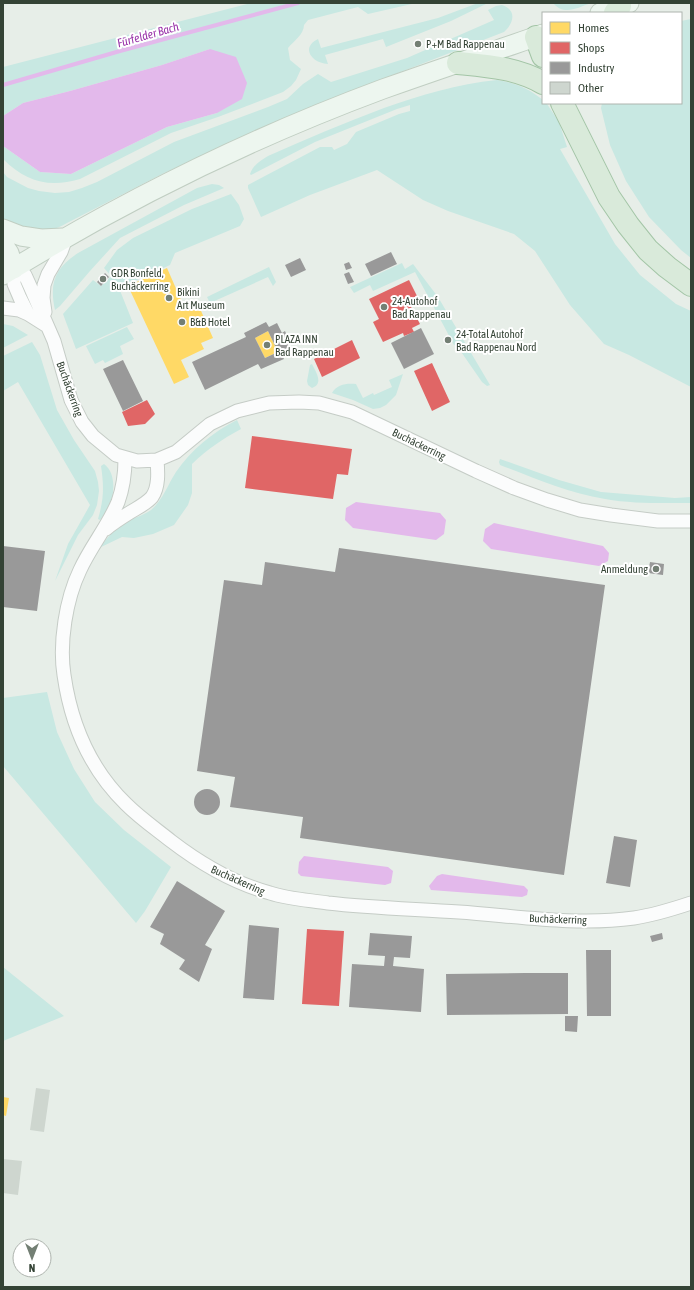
<svg xmlns="http://www.w3.org/2000/svg" width="694" height="1290" font-family="'Asap Condensed',sans-serif">
<style>
.green{fill:#c8e8e2}
.water{fill:#e3b9eb}
.homes{fill:#ffd966}
.shops{fill:#e06666}
.industry{fill:#999;fill-rule:evenodd}
.lines{fill:none;stroke-linecap:round;stroke-linejoin:round}
.stream{stroke:#e3b9eb;stroke-width:4}
.building{fill:#ced6cf}
.minor-casing{stroke:#c5ccc6;stroke-width:15}
.secondary-casing{stroke:#c0cec2;stroke-width:21}
.motorway-casing{stroke:#a3c5a6;stroke-width:24}
.minor{stroke:#fbfcfc;stroke-width:13}
.secondary{stroke:#edf6ef;stroke-width:19}
.motorway{stroke:#d9eada;stroke-width:22}
.poi-dot{fill:#737f74;stroke:#fff;stroke-width:1.5}
.labels{text-anchor:middle;stroke-width:4;stroke-linejoin:round;paint-order:stroke}
.poi-label{font-size:11px;fill:#344335;stroke:#fff;text-anchor:start}
.street-label{font-size:11px;fill:#344335;stroke:#fff}
.water-label{font-size:12px;font-style:italic;fill:#9933a9;stroke:#fff}
</style>
<rect width="100%" height="100%" fill="#e7eee8"/>
<path class="green" d="M 251,3 L 416,3 L 368,14 L 358,7 L 308,20 L 304,25 C 304,34 294,41 288,48 L 290,60 L 301,69 L 296,80 L 291,86 L 283,92 L 218,117 L 171,133 L 80,179 C 49,188 26,182 3,159 L 3,146 L 40,172 L 71,174 L 167,127 L 217,113 L 210,49 L 162,65 L 70,91 L 23,103 L 3,116 L 3,67 Z
M 478,3 L 488,3 L 451,21 L 386,47 L 383,39 L 325,55 L 328,64 C 312,63 300,48 318,39 L 321,48 L 438,18 Z
M 553,3 L 591,3 C 577,8 564,16 553,3 Z
M 502,5 C 517,10 514,23 504,32 L 380,80 L 224,146 L 164,173 L 67,223 C 63,225 58,228 53,229 C 39,233 14,228 3,220 L 3,172 L 7,177 L 28,188 L 39,191 L 55,193 L 69,192 L 82,188 L 97,182 L 174,142 L 268,107 L 287,99 L 303,84 L 318,74 L 331,82 L 407,58 L 494,20 L 488,10 L 496,6 Z
M 691,19 L 691,258 L 681,250 L 649,217 L 626,181 L 610,145 L 601,108 L 602,103 L 681,103 L 681,21 Z
M 497,80 C 515,83 528,88 543,100 L 543,103 L 547,104 L 559,122 L 567,147 L 560,149 L 615,244 L 640,275 L 676,304 L 691,311 L 691,387 L 629,355 L 604,344 L 570,305 L 535,251 L 514,234 L 448,211 L 423,200 L 377,170 L 310,195 L 261,217 L 248,188 L 248,185 L 320,147 L 332,147 L 334,150 L 347,144 L 356,132 L 399,114 L 410,111 L 410,105 L 397,109 L 315,142 L 251,175 L 250,174 C 253,165 260,161 268,156 C 306,139 344,123 384,108 C 421,95 457,84 497,80 Z
M 212,184 L 219,185 L 224,188 L 184,205 L 120,238 L 90,271 L 60,306 L 55,310 C 49,283 55,268 78,253 L 197,188 Z
M 231,194 L 239,205 L 244,219 L 240,226 L 175,253 L 170,265 L 119,288 L 133,323 L 76,349 L 63,314 L 93,280 L 101,286 L 111,276 L 104,268 L 117,250 L 133,238 L 192,209 Z
M 402,263 L 405,269 L 413,264 L 438,297 L 490,385 L 487,386 L 482,382 L 457,346 L 454,345 L 415,272 L 373,291 L 370,285 L 354,293 L 350,287 Z
M 269,267 L 276,282 L 273,286 L 268,277 L 210,303 L 207,297 Z
M 3,324 L 13,326 L 28,335 L 3,348 Z
M 127,327 L 134,339 L 120,346 L 123,354 L 105,363 L 103,360 L 95,364 L 86,346 Z
M 32,342 L 40,355 L 57,410 L 74,440 L 95,471 L 98,482 L 99,491 L 97,505 L 93,515 L 78,535 L 55,581 L 68,544 L 90,505 L 18,382 L 3,391 L 3,356 Z
M 312,364 C 316,372 324,384 312,388 L 308,385 L 307,381 L 310,365 Z
M 403,374 L 396,395 L 386,405 L 380,408 L 373,409 L 353,400 L 332,393 C 337,384 347,383 356,384 L 363,398 L 373,393 L 374,395 L 392,387 L 389,380 Z
M 237,420 L 241,429 C 221,440 209,448 192,464 L 192,493 L 188,505 L 174,525 L 153,534 L 134,538 L 122,537 L 99,548 C 106,540 114,528 123,523 C 132,518 143,516 151,510 C 163,500 168,484 176,472 C 191,450 213,432 237,420 Z
M 500,459 L 559,480 L 601,492 L 675,498 L 691,497 L 691,503 C 662,503 633,504 605,499 C 568,493 534,478 500,465 L 499,462 Z
M 104,464 C 116,472 115,495 109,507 C 107,512 103,516 100,520 L 98,519 C 104,499 104,486 101,466 Z
M 47,692 L 57,732 L 74,769 L 95,802 L 124,830 L 171,867 L 145,911 L 136,923 L 3,766 L 3,698 Z
M 3,967 L 64,1016 L 3,1041 Z"/>
<path class="water" d="M 210,49 L 236,57 L 247,83 L 242,99 L 217,113 L 167,127 L 71,174 L 40,172 L 3,146 L 3,116 L 23,103 L 70,91 L 162,65 Z
M 356,502 L 440,513 L 446,520 L 444,534 L 436,540 L 353,528 L 345,520 L 346,508 Z
M 494,523 L 603,546 L 609,553 L 608,561 L 599,566 L 491,549 L 483,541 L 485,529 Z
M 304,856 L 388,867 L 393,871 L 391,883 L 385,885 L 301,876 L 298,873 L 299,862 Z
M 442,874 L 524,886 L 528,890 L 527,895 L 522,897 L 431,890 L 429,886 L 437,876 Z"/>
<path class="homes" d="M 167,268 L 185,309 L 198,304 L 213,338 L 201,343 L 204,349 L 181,360 L 189,377 L 174,384 L 128,286 Z
M 268,331 L 278,352 L 265,358 L 255,338 Z
M 3,1097 L 9,1098 L 6,1116 L 3,1115 Z"/>
<path class="shops" d="M 409,280 L 419,300 L 410,305 L 420,324 L 412,328 L 414,332 L 404,336 L 403,333 L 383,342 L 373,322 L 379,319 L 369,299 Z
M 352,340 L 360,358 L 322,377 L 314,359 Z
M 432,363 L 450,402 L 432,411 L 414,371 Z
M 147,400 L 155,414 L 145,424 L 128,426 L 122,412 Z
M 252,436 L 352,449 L 348,475 L 337,474 L 333,499 L 245,488 Z
M 307,929 L 344,931 L 339,1006 L 302,1004 Z"/>
<path class="industry" d="M 391,252 L 397,264 L 371,276 L 365,264 Z
M 300,258 L 306,270 L 291,277 L 285,265 Z
M 349,262 L 352,268 L 346,270 L 344,264 Z
M 349,272 L 354,282 L 348,284 L 344,274 Z
M 105,273 L 109,277 L 101,286 L 97,282 Z
M 266,322 L 269,327 L 277,323 L 282,333 L 285,331 L 288,338 L 285,339 L 290,349 L 281,353 L 284,359 L 261,369 L 258,364 L 205,390 L 192,362 L 246,337 L 244,333 ZM 268,331 L 278,352 L 265,358 L 255,338 Z
M 421,328 L 434,354 L 404,369 L 391,343 Z
M 123,360 L 143,401 L 123,411 L 103,369 Z
M 3,546 L 45,551 L 37,611 L 3,607 Z
M 339,548 L 605,585 L 564,875 L 300,838 L 303,817 L 230,807 L 235,777 L 197,771 L 224,580 L 262,585 L 265,562 L 335,572 Z
M 650,562 L 664,564 L 663,575 L 648,573 Z
M194 802a13 13 0 1 1 26 0a13 13 0 1 1-26 0Z
M 614,836 L 637,840 L 630,887 L 606,883 Z
M 177,881 L 225,911 L 205,945 L 212,949 L 199,982 L 179,969 L 185,960 L 160,944 L 164,934 L 150,927 Z
M 249,925 L 279,928 L 274,1000 L 243,998 Z
M 370,933 L 412,936 L 410,958 L 394,957 L 393,966 L 424,969 L 421,1012 L 349,1007 L 352,964 L 384,966 L 385,956 L 368,955 Z
M 662,933 L 663,939 L 652,942 L 650,936 Z
M 586,950 L 611,950 L 611,1016 L 587,1016 Z
M 525,973 L 568,973 L 568,1014 L 447,1015 L 446,974 Z
M 565,1016 L 578,1016 L 577,1032 L 565,1031 Z"/>
<g class="lines">
<path class="stream" d="M 3,85 L 120,51 L 298,3"/>
</g>
<path class="building" d="M 36,1088 L 50,1090 L 44,1132 L 30,1130 Z
M 3,1159 L 22,1161 L 18,1195 L 3,1193 Z"/>
<g class="lines">
<g class="minor-casing">
<path id="minor" d="M 14,269 L 25,275 L 30,286 L 54,341 L 71,400 L 82,422 L 93,436 L 116,455 L 137,461 L 157,460 L 176,452 L 210,424 L 237,411 L 269,403 L 299,402 L 319,403 L 352,412 L 476,471 L 514,488 L 547,500 L 580,510 L 611,515 L 658,521 L 691,521
M 14,269 L 14,284 L 20,298 L 28,314 L 47,326
M 3,308 L 19,310 L 28,314
M 45,312 L 43,298 L 44,285 L 48,274 L 61,252 L 66,238
M 125,459 C 125,473 123,488 118,502 C 108,526 91,546 80,570 C 66,599 59,643 64,675 C 71,724 90,769 126,804 C 140,818 156,829 171,841 C 201,864 233,883 270,893 C 288,899 308,900 328,903 C 371,908 415,909 459,912 C 517,916 576,926 634,918 C 654,915 673,909 691,903
M 106,529 C 113,523 121,518 129,513 C 137,508 146,504 152,497 C 159,487 158,472 157,460"/>
</g>
<g class="secondary-casing">
<path id="secondary" d="M 600,13 L 629,3
M 3,229 L 21,236 L 41,239 L 63,238
M 3,244 L 9,253 L 14,269
M 3,275 C 123,201 251,138 383,89 C 420,76 457,63 494,51 C 511,45 527,40 543,34"/>
</g>
<g class="motorway-casing">
<path id="motorway" d="M 615,13 L 620,6
M 536,37 L 543,56
M 458,63 C 488,66 517,68 543,83
M 562,103 L 609,197 L 628,225 L 648,250 L 667,267 L 691,285"/>
</g>
<use href="#minor" class="minor"/>
<use href="#secondary" class="secondary"/>
<use href="#motorway" class="motorway"/>
</g>
<g class="poi-dot">
<circle cx="418" cy="44" r="4"/>
<circle cx="103" cy="279" r="4"/>
<circle cx="169" cy="298" r="4"/>
<circle cx="384" cy="307" r="4"/>
<circle cx="182" cy="322" r="4"/>
<circle cx="448" cy="340" r="4"/>
<circle cx="267" cy="345" r="4"/>
<circle cx="656" cy="569" r="4"/>
</g>
<g class="labels">
<g class="poi-label">
<text x="426" y="48">P+M Bad Rappenau</text>
<text x="111" y="277">GDR Bonfeld,<tspan x="111" dy="13">Buchäckerring</tspan></text>
<text x="177" y="296">Bikini<tspan x="177" dy="13">Art Museum</tspan></text>
<text x="392" y="305">24-Autohof<tspan x="392" dy="13">Bad Rappenau</tspan></text>
<text x="190" y="326">B&amp;B Hotel</text>
<text x="456" y="338">24-Total Autohof<tspan x="456" dy="13">Bad Rappenau Nord</tspan></text>
<text x="275" y="343">PLAZA INN<tspan x="275" dy="13">Bad Rappenau</tspan></text>
<text x="648" y="573" text-anchor="end">Anmeldung</text>
</g>
<g class="street-label">
<text transform="translate(70 389) rotate(70)" y="4">Buchäckerring</text>
<text transform="translate(419 444) rotate(26)" y="4">Buchäckerring</text>
<text transform="translate(238 880) rotate(24)" y="4">Buchäckerring</text>
<text transform="translate(558 919) rotate(2)" y="4">Buchäckerring</text>
</g>
<g class="water-label">
<text transform="translate(148 35) rotate(-16)" y="4">Fürfelder Bach</text>
</g>
</g>
<rect width="694" height="1290" fill="none" stroke="#344335" stroke-width="8"/>
<rect x="542" y="12" width="140" height="92" fill="#ffffff" stroke="#aeb4ae"/>
<rect x="550" y="22" width="20" height="12" fill="#ffd966" stroke="#aeb4ae"/>
<text x="578" y="32" font-size="12" fill="#344335">Homes</text>
<rect x="550" y="42" width="20" height="12" fill="#e06666" stroke="#aeb4ae"/>
<text x="578" y="52" font-size="12" fill="#344335">Shops</text>
<rect x="550" y="62" width="20" height="12" fill="#999999" stroke="#aeb4ae"/>
<text x="578" y="72" font-size="12" fill="#344335">Industry</text>
<rect x="550" y="82" width="20" height="12" fill="#ced6cf" stroke="#aeb4ae"/>
<text x="578" y="92" font-size="12" fill="#344335">Other</text>
<g transform="translate(32 1258) rotate(180)"><circle r="19" fill="#ffffff" stroke="#aeb4ae"/>
<path d="M0-3L7 15L0 10L-7 15Z" fill="#737f74"/>
<text y="-6" font-size="11" font-weight="bold" text-anchor="middle" fill="#344335">N</text>
</g>
</svg>
